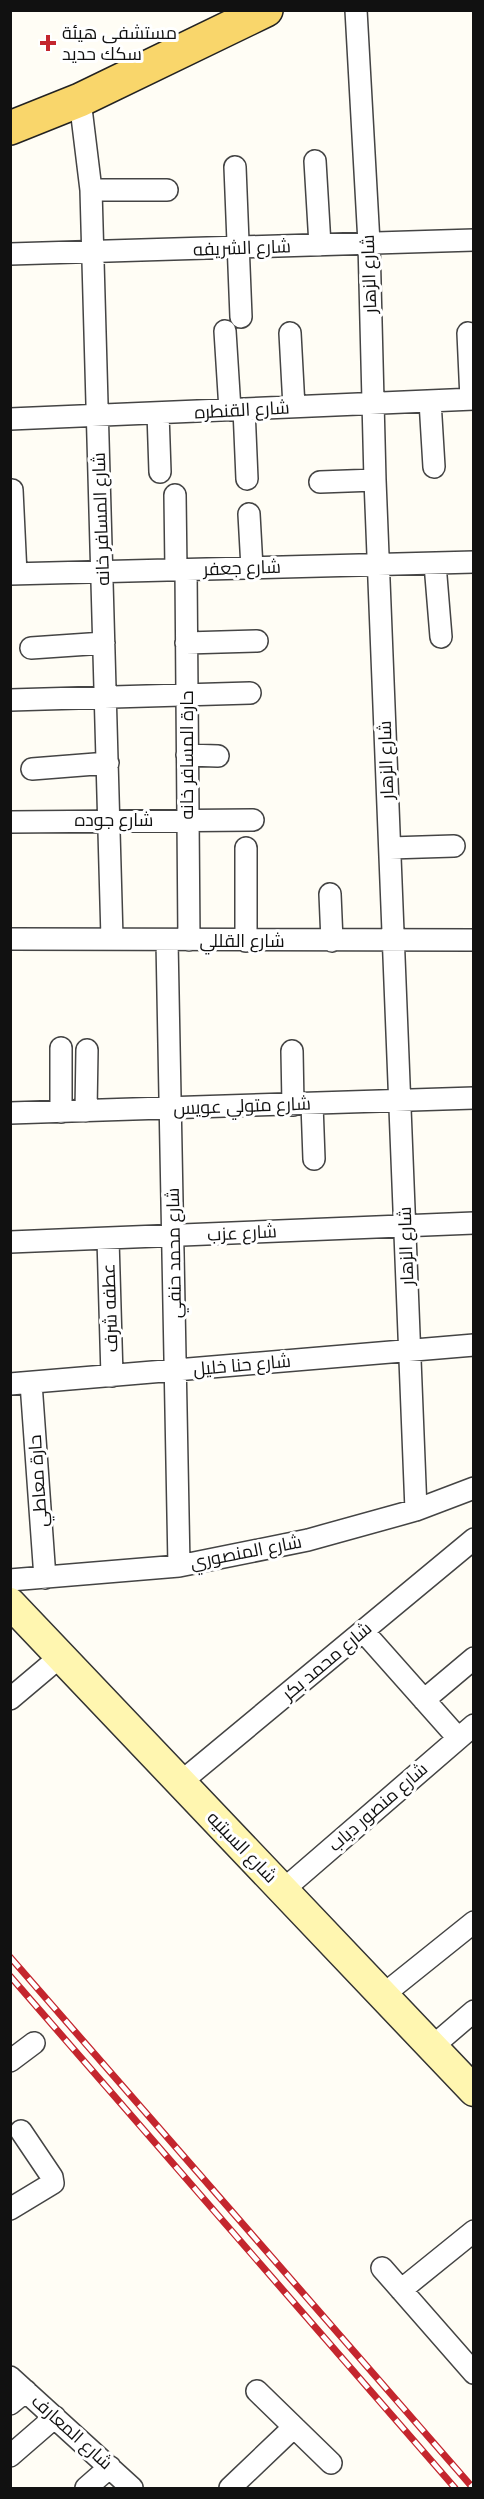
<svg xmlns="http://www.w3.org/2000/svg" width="484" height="2499" font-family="'Playfair Display',Cairo,serif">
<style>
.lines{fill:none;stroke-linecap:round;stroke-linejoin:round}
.street-casing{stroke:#444;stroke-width:24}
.secondary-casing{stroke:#333;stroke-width:33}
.primary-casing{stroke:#222;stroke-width:36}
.street{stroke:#fff;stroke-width:21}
.secondary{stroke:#fff6b0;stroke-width:30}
.primary{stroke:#f9d66b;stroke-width:33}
.rail-casing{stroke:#c4262e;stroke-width:7}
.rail{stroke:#fff;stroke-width:4.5;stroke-dasharray:14;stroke-linecap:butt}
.poi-dot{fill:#c4262e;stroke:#fff;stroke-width:2}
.labels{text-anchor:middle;stroke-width:6;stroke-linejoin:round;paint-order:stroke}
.poi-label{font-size:18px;fill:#111;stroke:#fff;text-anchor:start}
.street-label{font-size:18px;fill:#111;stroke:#fff}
</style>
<rect width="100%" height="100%" fill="#fffdf5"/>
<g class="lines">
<g class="street-casing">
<path id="street" d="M 356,10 L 369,243 L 375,480 L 416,1510
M 80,100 L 91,190 L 112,938
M 315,161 L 320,245
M 235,167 L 241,317
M 91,190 L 167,190
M 10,254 L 474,240
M 225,331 L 230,410
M 290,333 L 294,407
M 468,333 L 471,399
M 430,401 L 434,467
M 244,409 L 247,479
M 158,413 L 160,472
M 10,419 L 474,399
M 320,482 L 375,480
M 12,490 L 16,574
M 175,495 L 176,570
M 249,514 L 252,568
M 435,564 L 441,637
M 186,570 L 189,940
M 10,574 L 474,562
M 186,643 L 257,641
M 31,648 L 104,643
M 10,700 L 250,693
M 187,755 L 218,756
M 32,769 L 108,763
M 10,822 L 253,820
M 246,848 L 246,941
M 390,848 L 454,846
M 330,894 L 332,941
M 10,939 L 474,940
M 167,941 L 179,1566
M 292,1051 L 293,1105
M 312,1104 L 314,1159
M 86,1111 L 87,1050
M 61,1112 L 61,1048
M 10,1113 L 474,1098
M 108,1239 L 112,1376
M 10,1242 L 474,1223
M 31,1383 L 45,1578
M 10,1384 L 474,1345
M 10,1580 L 179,1566 L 308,1540 L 416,1510 L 474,1488
M 363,1631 L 458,1738
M 10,1699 L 61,1656
M 424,1700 L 474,1658
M 181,1782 L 474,1539
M 283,1890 L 474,1725
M 383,1995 L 474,1922
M 432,2047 L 474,2011
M 10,2061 L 34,2043
M 10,2209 L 53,2183 L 52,2177 L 21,2131
M 382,2268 L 474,2373
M 401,2290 L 474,2231
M 10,2377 L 132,2488
M 257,2391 L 331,2463
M 10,2404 L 26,2391
M 10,2456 L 55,2417
M 86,2488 L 110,2467
M 230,2488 L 294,2427"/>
</g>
<g class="secondary-casing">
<path id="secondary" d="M 10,1603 L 474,2091"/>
</g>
<g class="primary-casing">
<path id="primary" d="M 10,128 L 80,100 L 266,10"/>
</g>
<use href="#street" class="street"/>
<use href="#secondary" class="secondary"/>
<use href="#primary" class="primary"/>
<g class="rail-casing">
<path id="rail" d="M 10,1957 L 473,2488
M 10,1976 L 455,2488"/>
</g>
<use href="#rail" class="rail"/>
</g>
<path class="poi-dot" d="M45 34h6v6h6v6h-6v6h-6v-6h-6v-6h6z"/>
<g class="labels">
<g class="poi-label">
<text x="62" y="39">مستشفى هيئة<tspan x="62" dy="21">سكك حديد</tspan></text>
</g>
<g class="street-label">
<text transform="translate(242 248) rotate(-2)" y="6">شارع الشريفه</text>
<text transform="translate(369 274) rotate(-92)" y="6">شارع الزهار</text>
<text transform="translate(242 410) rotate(-3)" y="6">شارع القنطره</text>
<text transform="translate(101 519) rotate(-92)" y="6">شارع المسافر خانه</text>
<text transform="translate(242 568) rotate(-2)" y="6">شارع جعفر</text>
<text transform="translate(187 755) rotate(-90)" y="6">حارة المسافر خانه</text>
<text transform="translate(386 760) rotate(-92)" y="6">شارع الزهار</text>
<text x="114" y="826">شارع جوده</text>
<text x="242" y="947">شارع القللي</text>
<text transform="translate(242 1106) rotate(-2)" y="6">شارع متولي عويس</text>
<text transform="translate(242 1233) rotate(-3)" y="6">شارع عزب</text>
<text transform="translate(406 1246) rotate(-92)" y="6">شارع الزهار</text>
<text transform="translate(174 1253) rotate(-91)" y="6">شارع محمد حنفي</text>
<text transform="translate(110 1308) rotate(-92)" y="6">عطفه شرف</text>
<text transform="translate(242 1365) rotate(-5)" y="6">شارع حنا خليل</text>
<text transform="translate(38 1481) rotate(-94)" y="6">حارة معاطي</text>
<text transform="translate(246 1552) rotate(-11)" y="6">شارع المنصوري</text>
<text transform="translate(327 1661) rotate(-40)" y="6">شارع محمد بكر</text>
<text transform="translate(378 1807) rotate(-41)" y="6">شارع منصور دياب</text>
<text transform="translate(242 1847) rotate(46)" y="6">شارع السبتيه</text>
<text transform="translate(72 2432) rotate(42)" y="6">شارع المعارف</text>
</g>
</g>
<rect width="484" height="2499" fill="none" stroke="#111111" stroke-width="24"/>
</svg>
